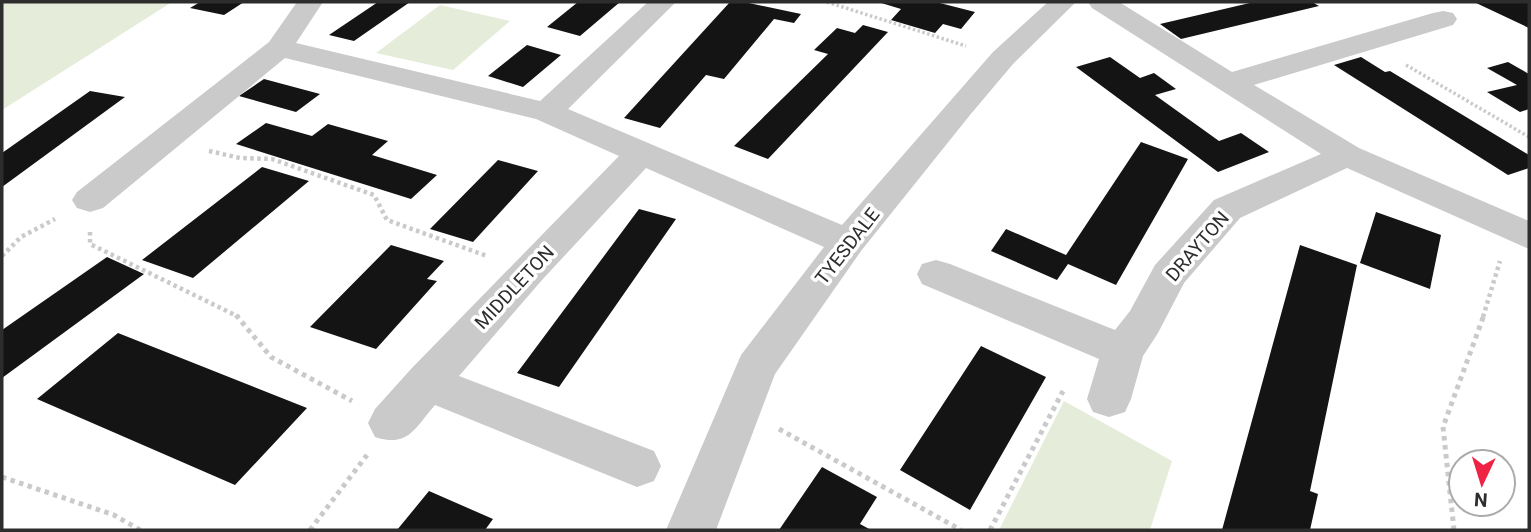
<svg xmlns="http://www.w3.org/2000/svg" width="1531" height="532" font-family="Roboto,sans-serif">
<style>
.green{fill:#e5ecda}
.building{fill:#141414}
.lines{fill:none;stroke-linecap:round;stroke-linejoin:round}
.path-far2{stroke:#cacaca;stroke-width:3.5;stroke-dasharray:2.5 2.5;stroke-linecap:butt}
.path-far1{stroke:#cacaca;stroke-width:4.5;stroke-dasharray:3.5 3.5;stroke-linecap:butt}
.path{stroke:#cacaca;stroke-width:5;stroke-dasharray:4.5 4.5;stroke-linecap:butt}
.minor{fill:#cacaca;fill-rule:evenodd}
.labels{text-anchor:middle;stroke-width:7;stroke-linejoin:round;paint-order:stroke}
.street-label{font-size:19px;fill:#2d2d2d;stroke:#fff}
</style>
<rect width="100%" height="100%" fill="#fff"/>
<path class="green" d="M 2,2 L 172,2 L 2,110 Z
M 440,5 L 510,21 L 453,70 L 376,53 Z
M 1064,401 L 1172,461 L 1150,530 L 999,530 Z"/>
<path class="building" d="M 200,2 L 244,2 L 224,15 L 190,8 Z
M 378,2 L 410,2 L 354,41 L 329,35 Z
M 578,2 L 620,2 L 580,36 L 547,27 Z
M 730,2 L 744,2 L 801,14 L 794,23 L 774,19 L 724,79 L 706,75 L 660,128 L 624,118 Z
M 878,2 L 936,2 L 975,12 L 961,29 L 943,24 L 935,33 L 891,20 L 901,9 Z
M 1254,2 L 1312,2 L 1319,6 L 1181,39 L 1160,24 Z
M 1474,2 L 1529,2 L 1529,28 Z
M 863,25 L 888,32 L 768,159 L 734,146 L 828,54 L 814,50 L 837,28 L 855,33 Z
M 527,45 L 561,55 L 523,87 L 488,76 Z
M 1110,57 L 1140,78 L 1154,73 L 1176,89 L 1155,95 L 1219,141 L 1241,133 L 1269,152 L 1218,172 L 1076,67 Z
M 1361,57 L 1385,72 L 1390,71 L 1529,155 L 1529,168 L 1508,175 L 1334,65 Z
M 1508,62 L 1529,74 L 1529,109 L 1520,112 L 1487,92 L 1517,85 L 1487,68 Z
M 264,79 L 320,94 L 296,112 L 239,96 Z
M 90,91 L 125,97 L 2,187 L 2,153 Z
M 266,123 L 312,136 L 328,124 L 388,141 L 372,155 L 437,175 L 411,199 L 236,144 Z
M 1141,142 L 1188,159 L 1116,285 L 1068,264 L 1057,280 L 991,251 L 1006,229 L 1066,255 Z
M 498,160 L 538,171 L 473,242 L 430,229 Z
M 262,167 L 309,181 L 193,278 L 142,260 Z
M 639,209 L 676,219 L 559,387 L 517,373 Z
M 1376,212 L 1441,235 L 1430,289 L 1360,263 Z
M 391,245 L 444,261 L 427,279 L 437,281 L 376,349 L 310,327 Z
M 1300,245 L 1357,265 L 1310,491 L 1318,494 L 1310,530 L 1222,530 Z
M 107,257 L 144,274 L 2,378 L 2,330 Z
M 118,333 L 307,408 L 235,485 L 37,399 Z
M 981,346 L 1046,377 L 970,510 L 900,470 Z
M 822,467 L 877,497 L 860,524 L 871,530 L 779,530 Z
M 429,491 L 493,519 L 485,530 L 397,530 Z"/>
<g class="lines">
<path class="path-far2" d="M 827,2 L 966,46
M 1406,65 L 1529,137"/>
<path class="path-far1" d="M 209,151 L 240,158 L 272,159 L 374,195 L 387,220 L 487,256
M 90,232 L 90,244 L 239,317
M 2,256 L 21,237 L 55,219
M 1483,317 L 1500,261"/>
<path class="path" d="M 236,315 L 271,357 L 352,401
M 779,429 L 961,530
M 2,477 L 114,515 L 140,530
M 310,530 L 367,455
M 990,530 L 1063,391
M 1454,530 L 1443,427 L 1484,315"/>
<path class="minor" d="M 297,2 L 323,2 L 296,43 L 540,101 L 648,2 L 676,2 L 568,109 L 842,225 L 993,52 L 1048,2 L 1076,2 L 1013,64 L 970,115 L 861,251 L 775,374 L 716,530 L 666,530 L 741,355 L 824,247 L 646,168 L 542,280 L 459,376 L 654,451 L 661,466 L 654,481 L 637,487 L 435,405 C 415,428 408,448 375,437 L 368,423 L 375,409 L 411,369 L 619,156 L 536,119 L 285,58 L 103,208 L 90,212 L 77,208 L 72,200 L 77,192 L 269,42 Z
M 1088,2 L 1119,2 L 1232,72 L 1433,13 L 1443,11 L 1453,13 L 1457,19 L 1453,25 L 1254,85 L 1359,148 L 1529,221 L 1529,249 L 1347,168 L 1240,218 L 1184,283 L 1158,333 L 1143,356 L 1131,399 L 1125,412 L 1109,417 L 1093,412 L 1087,399 L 1099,359 L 922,284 L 917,274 L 922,264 L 936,260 L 950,264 L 1115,330 L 1130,311 L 1155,265 L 1214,200 L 1321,154 L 1092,8 Z"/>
</g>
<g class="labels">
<g class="street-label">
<text transform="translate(847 246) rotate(-52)" y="7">TYESDALE</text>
<text transform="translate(1197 246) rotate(-49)" y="7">DRAYTON</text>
<text transform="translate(514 287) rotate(-47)" y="7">MIDDLETON</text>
</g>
</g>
<rect width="1531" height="532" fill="none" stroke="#2d2d2d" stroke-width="7"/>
<g transform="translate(1482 483) rotate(184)"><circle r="33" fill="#ffffff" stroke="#ababab" stroke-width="2"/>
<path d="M0-5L12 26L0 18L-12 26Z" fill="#ef2445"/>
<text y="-10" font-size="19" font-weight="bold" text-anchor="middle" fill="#2d2d2d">N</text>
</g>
</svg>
